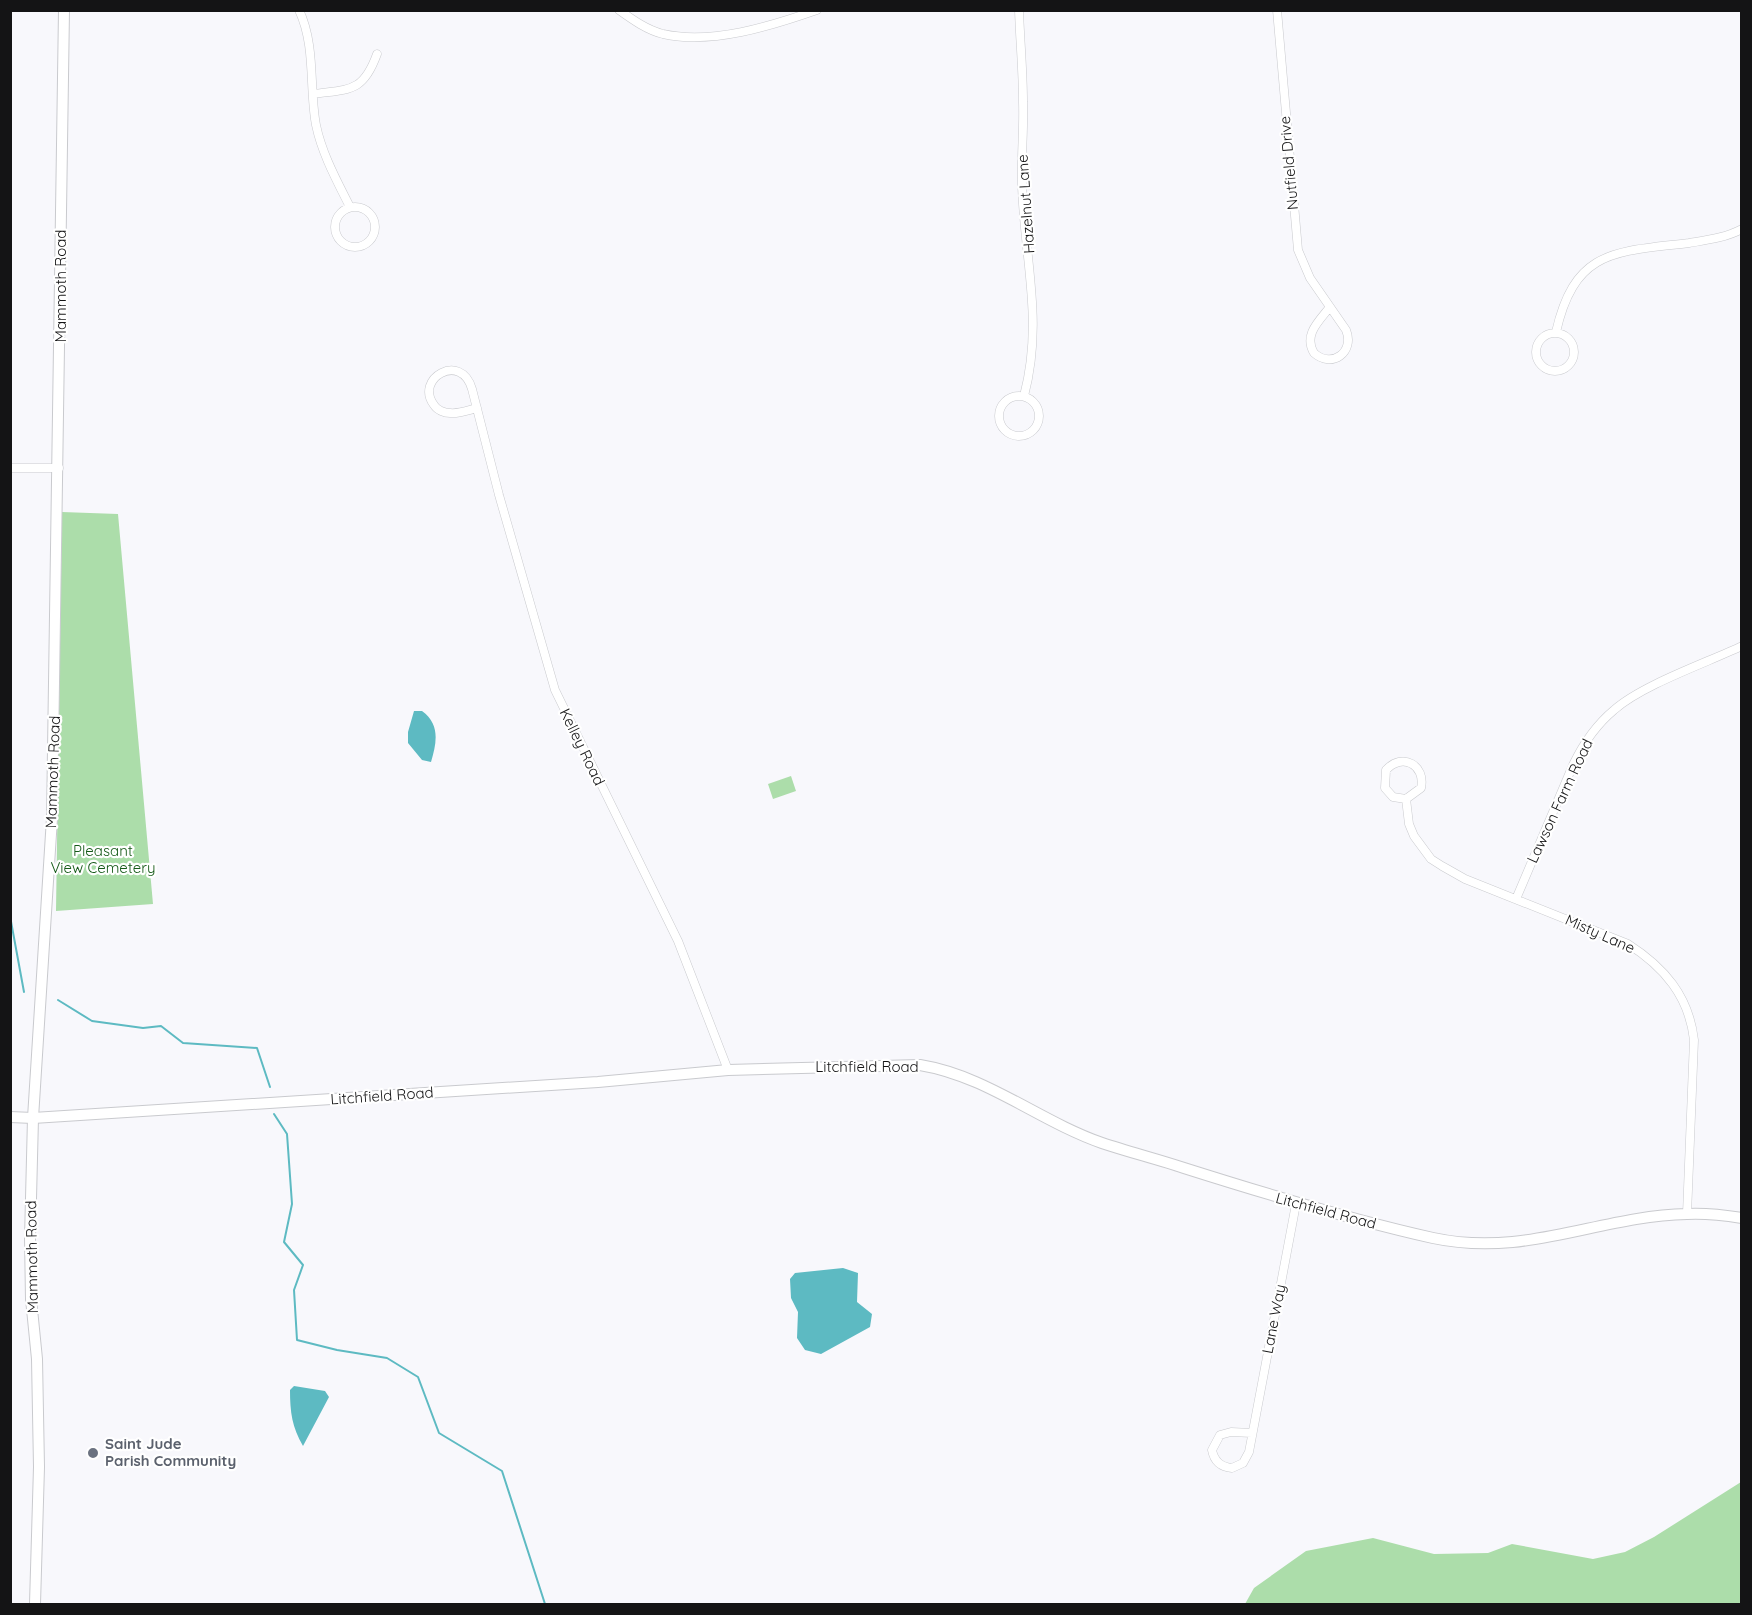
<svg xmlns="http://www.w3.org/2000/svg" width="1752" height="1615" font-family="Quicksand,sans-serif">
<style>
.green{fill:#acddaa}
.water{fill:#5dbac2}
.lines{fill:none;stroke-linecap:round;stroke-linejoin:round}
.stream{stroke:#5dbac2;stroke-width:2}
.minor-casing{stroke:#c9cace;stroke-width:9}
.tertiary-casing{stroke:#c9cace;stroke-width:12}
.secondary-casing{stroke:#c9cace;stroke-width:12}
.minor{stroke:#fff;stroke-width:8}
.tertiary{stroke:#fff;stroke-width:10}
.secondary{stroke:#fff;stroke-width:10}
.worship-dot{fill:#6b7280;stroke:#fff;stroke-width:2}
.labels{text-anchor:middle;stroke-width:4.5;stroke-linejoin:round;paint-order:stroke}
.street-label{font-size:15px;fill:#141415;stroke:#fff}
.park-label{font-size:15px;fill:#145917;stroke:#fff}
.worship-label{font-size:15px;font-weight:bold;fill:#5b616d;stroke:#fff;text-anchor:start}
</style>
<rect width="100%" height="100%" fill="#f8f8fc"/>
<path class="green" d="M 62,512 L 118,514 L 153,904 L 56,911 Z
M 791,776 L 796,791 L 773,799 L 768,784 Z
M 1741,1482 L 1741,1604 L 1245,1604 L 1254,1588 L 1306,1551 L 1373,1538 L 1434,1554 L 1488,1553 L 1512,1544 L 1593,1559 L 1625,1552 L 1654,1537 Z"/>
<path class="water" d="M 414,711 L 422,711 C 440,724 437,742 431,762 L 422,760 L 408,743 L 408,732 Z
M 843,1268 L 858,1273 L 857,1302 L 872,1314 L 870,1327 L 821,1354 L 805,1350 L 797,1338 L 798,1312 L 791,1298 L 790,1279 L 795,1273 Z
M 294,1386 L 325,1391 L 329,1397 L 303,1446 C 292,1427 290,1412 290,1390 Z"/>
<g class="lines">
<path class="stream" d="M 10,916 L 24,992
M 58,1000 L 92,1021 L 143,1028 L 161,1026 L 183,1043 L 257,1048 L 270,1087
M 274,1114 L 287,1134 L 292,1204 L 284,1242 L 303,1265 L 294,1290 L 297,1340 L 337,1350 L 387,1358 L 418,1377 L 439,1433 L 502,1471 L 545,1604"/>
<g class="minor-casing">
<path id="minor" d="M 299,10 C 316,46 309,88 316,125 C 322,154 337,181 350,207
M 619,10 C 633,20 647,30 663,34 C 712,45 771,26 817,10
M 1019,10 C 1020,41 1023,71 1023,102 C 1024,129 1021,156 1022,184 C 1024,258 1044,321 1024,396
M 1277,10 L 1298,250 L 1310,278 L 1346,330 C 1355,352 1332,369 1314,353 C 1303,335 1319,321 1330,307
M 313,94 C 349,89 363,93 377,54
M335 227a20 20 0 1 1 40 0a20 20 0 1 1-40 0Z
M 1556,332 C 1575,249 1615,252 1689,243 C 1707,240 1725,238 1742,229
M1536 352a19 19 0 1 1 38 0a19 19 0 1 1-38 0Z
M999 416a20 20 0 1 1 40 0a20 20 0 1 1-40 0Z
M 477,408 C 469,410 459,414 450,413 C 444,413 437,410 434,405 C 414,379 461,351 472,389 L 499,495 L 555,690 L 678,941 L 728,1070
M 10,468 L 59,468
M 1406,799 L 1393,797 L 1385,788 L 1386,770 C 1402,752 1426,765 1421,788 L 1406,799 L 1409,824 L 1414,836 L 1431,859 L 1442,866 L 1465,879 L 1628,944 C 1664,967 1689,996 1694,1040 L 1687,1214
M 1516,899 L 1573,765 C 1583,744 1596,725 1614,710 C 1642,685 1706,663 1742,646
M 1252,1433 L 1231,1432 L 1220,1435 L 1212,1450 C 1214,1461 1221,1467 1232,1468 L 1243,1463 L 1249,1452 L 1296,1204"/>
</g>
<g class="tertiary-casing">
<path id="tertiary" d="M 10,1117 L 33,1118 L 598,1082 L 728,1070 L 920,1065 C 987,1076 1039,1121 1102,1143 C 1129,1152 1157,1159 1184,1168 C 1266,1194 1348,1219 1433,1238 C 1526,1258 1598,1216 1687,1214 C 1706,1213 1723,1215 1742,1218"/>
</g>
<g class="secondary-casing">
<path id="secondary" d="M 35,1604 L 39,1467 L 37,1359 L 31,1299 L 30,1238 L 33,1118 L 52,818 L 64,10"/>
</g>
<use href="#minor" class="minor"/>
<use href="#tertiary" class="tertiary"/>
<use href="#secondary" class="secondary"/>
</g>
<circle class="worship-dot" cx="93" cy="1453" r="6"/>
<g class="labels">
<g class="street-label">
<text transform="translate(1289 163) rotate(-95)" y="5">Nutfield Drive</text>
<text transform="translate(1026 204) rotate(-94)" y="5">Hazelnut Lane</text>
<text transform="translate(61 286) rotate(-90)" y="5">Mammoth Road</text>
<text transform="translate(582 747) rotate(64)" y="5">Kelley Road</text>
<text transform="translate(53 772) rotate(-88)" y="5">Mammoth Road</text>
<text transform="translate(1560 801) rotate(-65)" y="5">Lawson Farm Road</text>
<text transform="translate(1600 934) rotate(24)" y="5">Misty Lane</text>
<text x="867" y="1072">Litchfield Road</text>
<text transform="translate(382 1096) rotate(-4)" y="5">Litchfield Road</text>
<text transform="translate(1326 1211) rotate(15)" y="5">Litchfield Road</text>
<text transform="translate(32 1257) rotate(-91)" y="5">Mammoth Road</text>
<text transform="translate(1274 1319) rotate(-79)" y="5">Lane Way</text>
</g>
<g class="park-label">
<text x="103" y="856">Pleasant<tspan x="103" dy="17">View Cemetery</tspan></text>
</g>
<g class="worship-label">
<text x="105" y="1449">Saint Jude<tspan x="105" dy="17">Parish Community</tspan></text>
</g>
</g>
<rect width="1752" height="1615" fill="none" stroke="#141415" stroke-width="24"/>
</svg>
